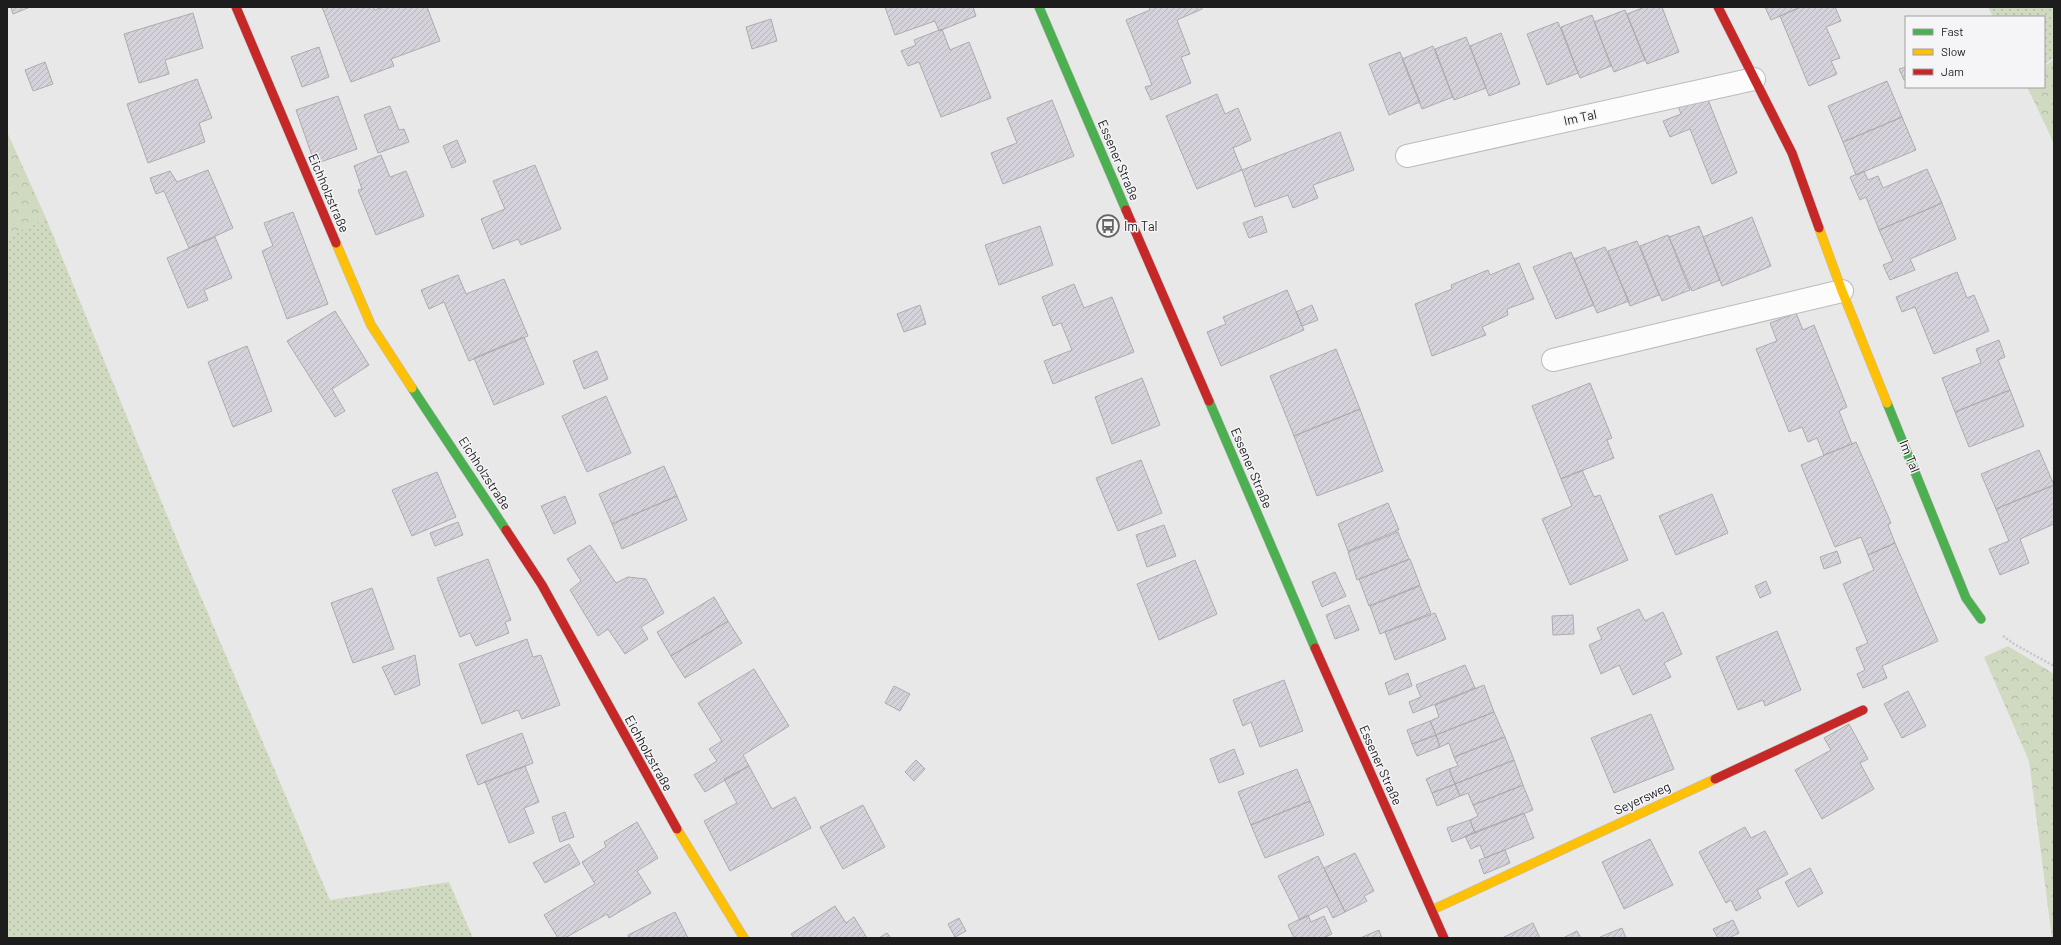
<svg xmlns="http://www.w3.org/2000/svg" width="2061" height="945" font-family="Barlow,sans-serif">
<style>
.grass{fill:url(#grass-dots)}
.forest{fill:url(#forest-crowns)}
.building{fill:url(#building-hatch);stroke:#acacac}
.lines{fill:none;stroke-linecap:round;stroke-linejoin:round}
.street-casing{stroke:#bbbbbc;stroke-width:24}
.fast-casing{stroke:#bbbbbc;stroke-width:10}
.slow-casing{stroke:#bbbbbc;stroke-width:10}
.jam-casing{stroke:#bbbbbc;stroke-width:10}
.path{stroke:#c7c7c8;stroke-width:2.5;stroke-dasharray:2 2;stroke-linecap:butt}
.street{stroke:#fcfcfc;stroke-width:22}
.fast{stroke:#4caf50;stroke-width:9}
.slow{stroke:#ffc107;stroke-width:9}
.jam{stroke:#c62828;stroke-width:9}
.labels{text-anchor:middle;stroke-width:3;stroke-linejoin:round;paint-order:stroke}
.street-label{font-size:13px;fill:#1d1d1e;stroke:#f5f5f8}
.poi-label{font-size:13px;fill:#1d1d1e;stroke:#f5f5f8;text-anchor:start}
</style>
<defs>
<pattern id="grass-dots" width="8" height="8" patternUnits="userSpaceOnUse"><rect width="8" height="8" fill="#d0dac0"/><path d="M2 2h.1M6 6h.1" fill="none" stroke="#b2bba5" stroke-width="1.8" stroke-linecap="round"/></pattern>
<pattern id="forest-crowns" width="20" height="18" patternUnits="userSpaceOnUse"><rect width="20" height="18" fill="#d0dac0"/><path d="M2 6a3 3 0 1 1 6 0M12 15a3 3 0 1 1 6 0" fill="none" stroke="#b2bba5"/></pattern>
<pattern id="building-hatch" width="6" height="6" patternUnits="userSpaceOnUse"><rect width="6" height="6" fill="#d6d2dc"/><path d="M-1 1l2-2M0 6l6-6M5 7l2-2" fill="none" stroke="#b7b4bc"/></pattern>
</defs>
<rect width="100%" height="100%" fill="#e8e8e9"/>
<path class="grass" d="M 1988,7 L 2054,7 L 2054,58 L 2044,64 L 2044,17 L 1993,17 Z
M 46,218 L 184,557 L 330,900 L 449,882 L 473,938 L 7,938 L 7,237 Z"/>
<path class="forest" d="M 2054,60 L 2054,143 L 2027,87 L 2044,87 L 2044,66 Z
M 7,132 L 46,218 L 7,237 Z
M 2008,646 L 2054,674 L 2054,938 L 2052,938 L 2029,761 L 1984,657 Z"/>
<path class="building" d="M 11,7 L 30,7 L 13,14 Z
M 322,7 L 373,7 L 375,10 L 382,7 L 427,7 L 440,41 L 391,59 L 394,66 L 351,82 Z
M 885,7 L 973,7 L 976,16 L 939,31 L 935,21 L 895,35 Z
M 1149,7 L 1202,7 L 1202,9 L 1177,20 L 1190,54 L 1181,57 L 1191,83 L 1151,100 L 1145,87 L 1152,85 L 1126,20 L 1150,10 Z
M 1645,7 L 1662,7 L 1679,52 L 1647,64 L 1627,14 Z
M 1765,7 L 1801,7 L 1771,20 Z
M 1801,7 L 1835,7 L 1841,21 L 1826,27 L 1840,58 L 1831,61 L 1837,74 L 1809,86 L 1780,16 Z
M 1625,10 L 1645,60 L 1614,72 L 1594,22 Z
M 193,13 L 203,48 L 165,60 L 169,74 L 139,83 L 124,34 Z
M 1592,15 L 1611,66 L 1580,78 L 1561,27 Z
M 771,19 L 777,41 L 752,49 L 746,27 Z
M 1558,22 L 1578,73 L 1547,85 L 1527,34 Z
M 942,29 L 950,50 L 969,42 L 991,98 L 941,117 L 919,62 L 908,66 L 901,51 L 916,45 L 914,40 Z
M 1501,33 L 1520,84 L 1489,96 L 1470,46 Z
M 1466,37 L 1486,88 L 1454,100 L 1435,49 Z
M 1433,46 L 1453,97 L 1422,109 L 1402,59 Z
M 319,47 L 329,77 L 302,87 L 291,57 Z
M 1400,52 L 1420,102 L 1389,115 L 1369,64 Z
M 45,62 L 53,84 L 33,91 L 25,70 Z
M 1906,67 L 1906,79 L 1904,80 L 1899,69 Z
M 197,79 L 212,118 L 199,123 L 205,142 L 148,163 L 127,104 Z
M 1887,81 L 1902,117 L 1843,142 L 1828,106 Z
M 1705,92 L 1737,173 L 1712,184 L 1690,129 L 1670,137 L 1663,121 L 1681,114 L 1677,103 Z
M 1217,94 L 1225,114 L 1238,108 L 1251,140 L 1233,148 L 1242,170 L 1197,189 L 1166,116 Z
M 338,96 L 357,149 L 315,164 L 296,110 Z
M 1052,100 L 1074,156 L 1003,184 L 991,153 L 1017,143 L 1007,118 Z
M 390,106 L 399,130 L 404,129 L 409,142 L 378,153 L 364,115 Z
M 1902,117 L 1916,150 L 1856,175 L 1843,142 Z
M 1340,132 L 1354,170 L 1313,185 L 1318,198 L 1293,208 L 1288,195 L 1255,207 L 1242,170 Z
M 457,140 L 466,162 L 452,168 L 443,146 Z
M 381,155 L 390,177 L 406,171 L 424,216 L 376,235 L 358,190 L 362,189 L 354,166 Z
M 535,165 L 561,229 L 521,245 L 518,239 L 493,249 L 481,219 L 505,209 L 493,181 Z
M 1927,169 L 1942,203 L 1879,230 L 1866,197 L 1860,200 L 1850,177 L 1864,171 L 1868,180 L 1878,176 L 1883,188 Z
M 208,170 L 233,228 L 189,248 L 164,191 L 156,194 L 150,178 L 170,171 L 177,182 Z
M 1942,203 L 1956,239 L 1910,259 L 1915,270 L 1890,280 L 1883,265 L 1893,261 L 1879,230 Z
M 293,212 L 328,304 L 287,319 L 262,251 L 273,246 L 264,223 Z
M 1262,216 L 1267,232 L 1249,238 L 1243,223 Z
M 1752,217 L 1771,266 L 1722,286 L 1703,237 Z
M 1040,226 L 1053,265 L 999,285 L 985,245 Z
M 1699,226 L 1720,280 L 1692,291 L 1669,237 Z
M 1668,235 L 1690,290 L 1662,301 L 1640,246 Z
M 215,237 L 232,278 L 204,290 L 208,300 L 188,308 L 167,258 Z
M 1637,241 L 1659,295 L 1630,306 L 1608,251 Z
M 1605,247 L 1629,301 L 1597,313 L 1574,259 Z
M 1571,252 L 1594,305 L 1556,319 L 1533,267 Z
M 1519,263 L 1534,299 L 1507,309 L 1508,315 L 1482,327 L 1486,335 L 1432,356 L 1415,304 L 1452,289 L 1451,285 L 1488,270 L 1490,275 Z
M 1957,272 L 1967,298 L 1974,295 L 1989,331 L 1934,354 L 1915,307 L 1902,312 L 1896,297 Z
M 458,275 L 466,294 L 504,279 L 528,336 L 469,361 L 444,302 L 429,309 L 421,290 Z
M 1074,284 L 1084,308 L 1112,297 L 1134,352 L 1053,384 L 1044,361 L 1072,350 L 1061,323 L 1053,326 L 1042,297 Z
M 1287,290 L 1304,330 L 1221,366 L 1207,332 L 1226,324 L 1223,317 Z
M 920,305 L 926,324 L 904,332 L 897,314 Z
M 1312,305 L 1318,320 L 1302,326 L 1296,312 Z
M 335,311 L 369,365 L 332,389 L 345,411 L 335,417 L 287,341 Z
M 1796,313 L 1803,330 L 1814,325 L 1847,407 L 1839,411 L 1852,444 L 1824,455 L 1817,438 L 1808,442 L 1802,427 L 1789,432 L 1756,349 L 1777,341 L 1770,323 Z
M 524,337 L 544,384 L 494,405 L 474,358 Z
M 1999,340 L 2005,357 L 1998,360 L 2010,390 L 1955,412 L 1942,378 L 1981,363 L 1976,349 Z
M 247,346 L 272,411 L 233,427 L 208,362 Z
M 1336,349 L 1360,409 L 1294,436 L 1270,376 Z
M 597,351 L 608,379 L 584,389 L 573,361 Z
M 1142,378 L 1160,425 L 1112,444 L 1095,397 Z
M 1590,383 L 1612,438 L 1607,440 L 1614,458 L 1561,479 L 1532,406 Z
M 2010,390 L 2024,426 L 1969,447 L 1955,412 Z
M 606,396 L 631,453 L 587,472 L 562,416 Z
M 1360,409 L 1383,471 L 1317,496 L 1294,436 Z
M 1856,442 L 1891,523 L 1888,525 L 1895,543 L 1868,555 L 1861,537 L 1835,547 L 1801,465 Z
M 2039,450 L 2054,485 L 1996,509 L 1981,474 Z
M 1141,460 L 1162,513 L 1118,531 L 1096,478 Z
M 664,466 L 677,496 L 612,524 L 599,494 Z
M 1582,470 L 1594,497 L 1600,495 L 1628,560 L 1570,585 L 1542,519 L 1572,506 L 1561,479 Z
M 437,472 L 456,517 L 412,536 L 392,490 Z
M 2054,485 L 2054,524 L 2020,539 L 2029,563 L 2000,575 L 1989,549 L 2009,541 L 1996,509 Z
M 1712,494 L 1728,533 L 1676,555 L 1659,516 Z
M 565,496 L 576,523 L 554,534 L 541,506 Z
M 677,496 L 687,520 L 622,549 L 612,524 Z
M 1388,503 L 1399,530 L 1348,551 L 1338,524 Z
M 458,522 L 463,535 L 435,546 L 430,533 Z
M 1164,525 L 1176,556 L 1147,567 L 1136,535 Z
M 1398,532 L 1409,559 L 1357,580 L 1348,552 Z
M 1895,543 L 1938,641 L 1882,666 L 1887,678 L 1863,688 L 1857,674 L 1865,670 L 1856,648 L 1868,643 L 1843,584 L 1874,570 L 1868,555 Z
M 590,545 L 616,583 L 628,577 L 646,579 L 664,613 L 641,627 L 648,639 L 625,654 L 608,629 L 598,636 L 570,590 L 581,581 L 567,559 Z
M 1837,551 L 1841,563 L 1824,569 L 1820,557 Z
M 488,559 L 511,620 L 505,622 L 509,633 L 476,646 L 470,633 L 460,637 L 437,578 Z
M 1410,559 L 1420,585 L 1369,606 L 1359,579 Z
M 1195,560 L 1217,614 L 1159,640 L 1137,584 Z
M 1335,572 L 1346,596 L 1322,607 L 1312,582 Z
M 1766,581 L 1771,593 L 1760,598 L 1755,586 Z
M 1420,586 L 1431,613 L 1380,634 L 1370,606 Z
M 372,588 L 394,649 L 353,663 L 331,603 Z
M 714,597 L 728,621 L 671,656 L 657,632 Z
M 1349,605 L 1359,630 L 1335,639 L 1326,615 Z
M 1639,609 L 1645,621 L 1663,612 L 1682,654 L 1664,663 L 1671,677 L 1633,695 L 1619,665 L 1601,674 L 1589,645 L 1602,639 L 1597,628 Z
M 1435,613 L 1446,639 L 1395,660 L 1385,632 Z
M 1573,615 L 1574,634 L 1553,635 L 1552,616 Z
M 728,621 L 742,643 L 685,678 L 671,656 Z
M 1777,631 L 1801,690 L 1765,706 L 1763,700 L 1738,710 L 1716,657 Z
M 527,639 L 533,657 L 541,655 L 560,705 L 522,719 L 518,710 L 482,724 L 459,664 Z
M 415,655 L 420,685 L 395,695 L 382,667 Z
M 1465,665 L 1475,688 L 1413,713 L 1409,702 L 1421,697 L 1416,685 Z
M 754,669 L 789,726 L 743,755 L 749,766 L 705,792 L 694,775 L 717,761 L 709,749 L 722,741 L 698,703 Z
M 1408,673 L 1412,686 L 1389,695 L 1385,683 Z
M 1284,680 L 1303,731 L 1260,747 L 1251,722 L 1243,726 L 1233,700 Z
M 1484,685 L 1494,712 L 1436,735 L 1430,721 L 1439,717 L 1435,705 Z
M 894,686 L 910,694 L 900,711 L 885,703 Z
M 1908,691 L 1926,726 L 1902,738 L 1884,704 Z
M 1494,712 L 1505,737 L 1454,757 L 1449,743 L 1440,747 L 1436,735 Z
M 1651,714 L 1674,769 L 1614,793 L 1591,738 Z
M 1430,721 L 1436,735 L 1412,744 L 1407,730 Z
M 1849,724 L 1868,759 L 1860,763 L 1874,789 L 1822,819 L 1795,770 L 1831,750 L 1824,738 Z
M 522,733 L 533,763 L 478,785 L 466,755 Z
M 1436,735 L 1440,747 L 1417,756 L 1412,744 Z
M 1505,737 L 1514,760 L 1455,784 L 1449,769 L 1458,766 L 1454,757 Z
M 1234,749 L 1244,774 L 1219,783 L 1210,759 Z
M 916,760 L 925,769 L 914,781 L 905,772 Z
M 1514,760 L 1523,785 L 1473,805 L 1468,793 L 1460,796 L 1455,784 Z
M 525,766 L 539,802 L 524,808 L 534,833 L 509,843 L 485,782 Z
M 749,766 L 772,809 L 795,797 L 811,828 L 730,871 L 704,821 L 737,803 L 724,779 Z
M 1297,769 L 1310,801 L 1251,825 L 1238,792 Z
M 1449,769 L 1455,784 L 1432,793 L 1426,779 Z
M 1455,784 L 1460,796 L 1437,806 L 1432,793 Z
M 1523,785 L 1533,810 L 1475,833 L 1470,820 L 1478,816 L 1473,805 Z
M 1310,801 L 1324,835 L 1265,858 L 1251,825 Z
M 863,805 L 885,847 L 843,869 L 820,827 Z
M 565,812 L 574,837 L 560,842 L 552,817 Z
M 1524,813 L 1534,838 L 1485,858 L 1480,845 L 1471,849 L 1465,836 Z
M 1470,820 L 1475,833 L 1452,842 L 1447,828 Z
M 637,822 L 658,858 L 637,871 L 651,893 L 609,918 L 607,914 L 565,938 L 558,938 L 544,915 L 595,884 L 582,862 L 606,847 L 604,842 Z
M 1745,827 L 1751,838 L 1765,831 L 1788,874 L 1757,890 L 1761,898 L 1736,911 L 1731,900 L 1726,903 L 1699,852 Z
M 1650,839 L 1673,885 L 1624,909 L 1602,862 Z
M 569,844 L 580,864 L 545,883 L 533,863 Z
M 1505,850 L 1510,863 L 1484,874 L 1479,860 Z
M 1355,853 L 1374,891 L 1364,896 L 1367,901 L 1345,912 L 1324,868 Z
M 1318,856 L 1345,912 L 1333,918 L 1327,906 L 1300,920 L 1278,876 Z
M 1810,868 L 1823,893 L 1798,907 L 1785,882 Z
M 835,906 L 846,923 L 854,917 L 867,938 L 794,938 L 791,934 Z
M 675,912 L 688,938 L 629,938 L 628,935 Z
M 1308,915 L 1311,922 L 1324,916 L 1332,934 L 1323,938 L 1294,938 L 1288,925 Z
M 959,918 L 966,931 L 955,937 L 948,924 Z
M 1733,920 L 1739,933 L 1729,938 L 1718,938 L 1713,929 Z
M 1533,923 L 1540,938 L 1502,938 Z
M 1622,928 L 1626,938 L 1601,938 L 1600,937 Z
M 1379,930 L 1382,938 L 1360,938 Z
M 1577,931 L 1581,938 L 1563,938 Z
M 887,933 L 891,938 L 879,938 Z"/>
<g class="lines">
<g class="street-casing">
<path id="street" d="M 1407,156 L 1754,79
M 1553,360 L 1842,291"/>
</g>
<g class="fast-casing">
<path id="fast" d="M 1039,7 L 1126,210
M 412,388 L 506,530
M 1209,401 L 1315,648
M 1887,403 L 1966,598 L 1981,619"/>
</g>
<g class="slow-casing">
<path id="slow" d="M 1819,228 L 1842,291 L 1887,403
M 336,243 L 371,325 L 412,388
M 677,829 L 744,938
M 1432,910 L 1715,779"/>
</g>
<g class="jam-casing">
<path id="jam" d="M 236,7 L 336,243
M 1718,7 L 1792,153 L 1819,228
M 1126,210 L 1209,401
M 506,530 L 542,585 L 677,829
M 1315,648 L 1444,938
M 1715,779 L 1863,710"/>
</g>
<path class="path" d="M 2003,636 L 2014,644 L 2054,666"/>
<use href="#street" class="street"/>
<use href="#fast" class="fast"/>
<use href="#slow" class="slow"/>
<use href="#jam" class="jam"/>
</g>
<defs>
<g id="bus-ring" transform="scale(1.15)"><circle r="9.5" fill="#f5f5f8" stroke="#646465" stroke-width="1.5"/><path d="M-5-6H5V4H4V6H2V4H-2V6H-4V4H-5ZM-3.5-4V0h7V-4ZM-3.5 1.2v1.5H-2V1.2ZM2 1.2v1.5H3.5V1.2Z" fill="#646465"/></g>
</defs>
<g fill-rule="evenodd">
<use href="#bus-ring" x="1108" y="226"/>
</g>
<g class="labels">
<g class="street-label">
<text transform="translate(1580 117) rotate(-12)" y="5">Im Tal</text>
<text transform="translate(1119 160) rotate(67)" y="5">Essener Straße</text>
<text transform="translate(329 193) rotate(67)" y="5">Eichholzstraße</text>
<text transform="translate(1910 456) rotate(68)" y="5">Im Tal</text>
<text transform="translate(1252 468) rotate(67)" y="5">Essener Straße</text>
<text transform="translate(485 473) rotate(57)" y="5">Eichholzstraße</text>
<text transform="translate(649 753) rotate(61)" y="5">Eichholzstraße</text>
<text transform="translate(1381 765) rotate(66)" y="5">Essener Straße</text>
<text transform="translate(1642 798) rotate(-25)" y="5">Seyersweg</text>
</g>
<g class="poi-label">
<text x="1124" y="231">Im Tal</text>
</g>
</g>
<rect width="2061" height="945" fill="none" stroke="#1d1d1e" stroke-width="16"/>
<rect x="1905" y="16" width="140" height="72" fill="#f5f5f8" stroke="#9f9fa1"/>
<rect x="1913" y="29" width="20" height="6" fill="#4caf50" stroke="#9f9fa1"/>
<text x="1941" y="36" font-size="12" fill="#1d1d1e">Fast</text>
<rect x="1913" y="49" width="20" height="6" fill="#ffc107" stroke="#9f9fa1"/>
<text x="1941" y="56" font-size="12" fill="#1d1d1e">Slow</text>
<rect x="1913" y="69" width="20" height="6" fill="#c62828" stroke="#9f9fa1"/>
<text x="1941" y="76" font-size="12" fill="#1d1d1e">Jam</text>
</svg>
